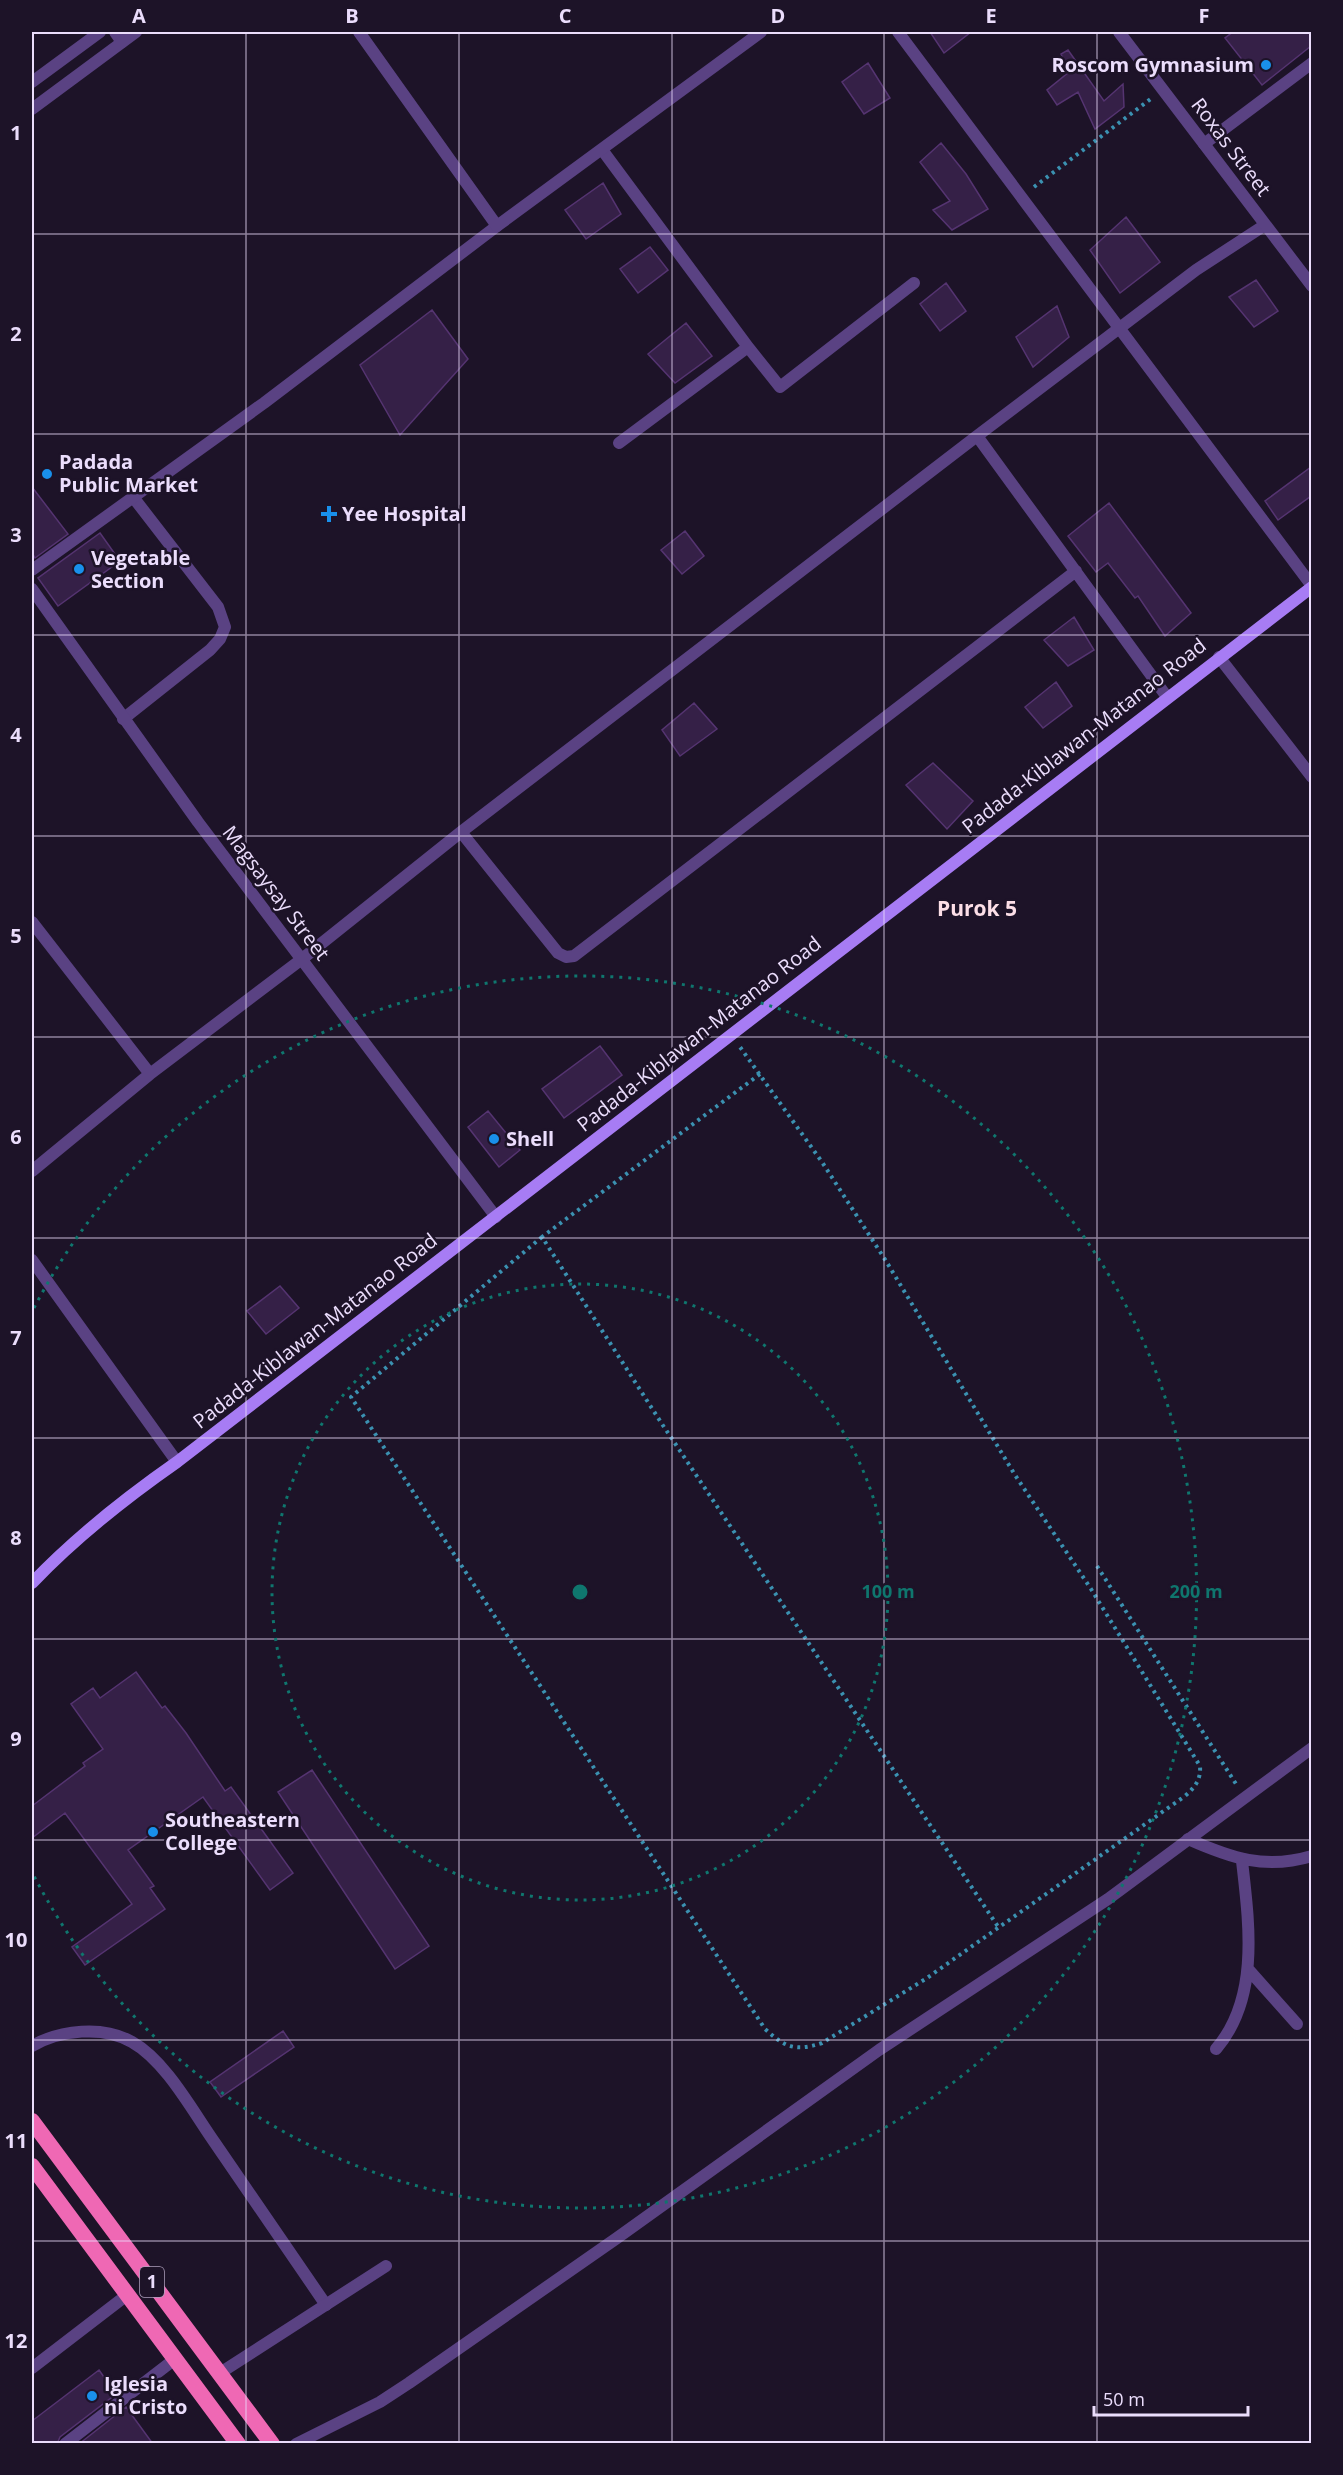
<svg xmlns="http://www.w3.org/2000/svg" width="1343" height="2475" font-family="'Open Sans',sans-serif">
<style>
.building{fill:#352047;stroke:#553471;stroke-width:1.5}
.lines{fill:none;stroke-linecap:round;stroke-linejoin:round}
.path{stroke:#3b91b1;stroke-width:4;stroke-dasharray:3 4.5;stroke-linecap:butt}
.service{stroke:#5a4283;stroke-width:12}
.minor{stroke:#5a4283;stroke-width:12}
.tertiary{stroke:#5a4283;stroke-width:12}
.secondary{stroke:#a77cf4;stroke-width:12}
.trunk{stroke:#ef68b4;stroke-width:16}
.grid{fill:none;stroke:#ebddfc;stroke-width:1.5;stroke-opacity:0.55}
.ring{fill:none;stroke:#0f766e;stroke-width:3;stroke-dasharray:3 6}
.poi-dot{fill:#1990eb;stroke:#1d1328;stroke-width:2}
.labels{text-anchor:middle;stroke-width:5;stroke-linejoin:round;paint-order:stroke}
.shield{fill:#1d1328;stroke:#ada0bc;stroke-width:1.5}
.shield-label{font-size:18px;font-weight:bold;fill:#ebddfc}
.poi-label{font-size:20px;font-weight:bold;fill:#ebddfc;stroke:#1d1328;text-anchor:start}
.street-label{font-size:20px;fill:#ebddfc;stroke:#1d1328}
.neighbourhood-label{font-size:21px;font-weight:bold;fill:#fcdee7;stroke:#1d1328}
.centre{fill:#0f766e;stroke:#1d1328;stroke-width:3}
.ring-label{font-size:18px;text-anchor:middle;font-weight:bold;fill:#0f766e;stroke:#1d1328;stroke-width:5;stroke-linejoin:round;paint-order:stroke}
.neatline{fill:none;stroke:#ebddfc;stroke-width:2}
.grid-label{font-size:20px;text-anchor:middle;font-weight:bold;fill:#ebddfc}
</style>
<rect width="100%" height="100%" fill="#1d1328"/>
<path class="building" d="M 930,32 L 971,32 L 944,53 Z
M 1233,32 L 1311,32 L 1311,46 L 1262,85 L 1225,38 Z
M 1068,50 L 1104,101 L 1123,84 L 1124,107 L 1095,129 L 1078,92 L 1057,105 L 1047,90 L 1069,72 L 1061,54 Z
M 868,63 L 890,98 L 864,114 L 842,82 Z
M 941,143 L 966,174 L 988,209 L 952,230 L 933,210 L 950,201 L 920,162 Z
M 603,183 L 621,214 L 586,239 L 565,210 Z
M 1126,217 L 1160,262 L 1120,293 L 1090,250 Z
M 650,247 L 668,270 L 638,293 L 620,269 Z
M 1256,280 L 1278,311 L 1254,327 L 1229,297 Z
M 946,283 L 966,311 L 940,331 L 920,304 Z
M 1057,306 L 1069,337 L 1033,367 L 1016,337 Z
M 432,310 L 468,359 L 400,435 L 360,365 Z
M 686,323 L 712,356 L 675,383 L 648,354 Z
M 1311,467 L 1311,496 L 1278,520 L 1265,501 Z
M 32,487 L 68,534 L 35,558 L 32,553 Z
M 1109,503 L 1191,613 L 1165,636 L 1138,596 L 1135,598 L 1108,563 L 1096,572 L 1068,536 Z
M 685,531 L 704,556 L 682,574 L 661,550 Z
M 100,533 L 120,561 L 58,606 L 38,578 Z
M 1074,617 L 1094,650 L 1068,666 L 1044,640 Z
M 1056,682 L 1072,706 L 1043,728 L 1025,707 Z
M 694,703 L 717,729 L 680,756 L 662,730 Z
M 933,763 L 973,801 L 947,829 L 906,785 Z
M 600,1046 L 622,1075 L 564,1118 L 542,1089 Z
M 488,1111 L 520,1150 L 499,1167 L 468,1127 Z
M 280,1286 L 299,1308 L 266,1334 L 247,1311 Z
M 136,1672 L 162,1708 L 165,1706 L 186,1733 L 225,1791 L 231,1787 L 293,1873 L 270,1890 L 203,1797 L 128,1850 L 154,1886 L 150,1888 L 165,1909 L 85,1965 L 72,1947 L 132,1904 L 65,1813 L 32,1838 L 32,1806 L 85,1766 L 83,1763 L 103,1749 L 71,1704 L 93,1688 L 100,1698 Z
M 312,1770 L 429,1946 L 395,1969 L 278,1792 Z
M 283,2031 L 294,2047 L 221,2097 L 210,2082 Z
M 99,2370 L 116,2394 L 60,2437 L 57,2444 L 32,2444 L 32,2421 Z
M 126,2407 L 153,2444 L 79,2444 Z"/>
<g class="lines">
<path class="path" d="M 1034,187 L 1152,98
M 760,1074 L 542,1237 L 662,1424 L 999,1928
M 542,1237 L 351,1397 L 765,2029 C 785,2047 795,2052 822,2043 L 927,1978 L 1185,1796 C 1195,1787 1201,1780 1200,1766 L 1091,1589 L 1015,1475 L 886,1261 L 822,1162 L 740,1047
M 1097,1566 L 1236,1784"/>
<path class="service" d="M 123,719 L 210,650 L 220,639 L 225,627 L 218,607 L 133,497
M 1188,1839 C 1231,1858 1265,1870 1312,1856
M 1248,1969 L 1297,2024
M 32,2046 C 60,2030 103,2025 132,2042 C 166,2061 193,2112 215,2143 C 252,2197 289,2251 326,2305
M 1216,2049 C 1260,1998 1249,1923 1242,1861
M 32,2368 L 127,2295
M 65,2444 L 175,2359"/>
<path class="minor" d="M 115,32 L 122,42
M 898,32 L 1312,586
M 1204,144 L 1312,63
M 603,151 L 748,347 L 619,443
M 748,347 L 780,387 L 914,283
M 977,436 L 1167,697
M 32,570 L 264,403 L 497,226
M 32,589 L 198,822 L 496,1217
M 1219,657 L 1312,777
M 461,832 L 558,953 L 566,957 L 574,956 L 1076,571
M 32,922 L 150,1074
M 32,1171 L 150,1074 L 302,959 L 461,832 L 977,436 L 1196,270 L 1265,225
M 32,1260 L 177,1462
M 220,2373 L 386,2266
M 296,2444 L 380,2402 L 409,2383 L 617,2238 L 879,2050 L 1108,1899 L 1312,1748"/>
<path class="tertiary" d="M 359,32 L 497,226 L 761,32
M 1119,32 L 1312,286
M 32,82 L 100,32
M 32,109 L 136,32"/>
<path class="secondary" d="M 32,1583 C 76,1537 124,1499 177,1462 L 1312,587"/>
<path class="trunk" d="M 32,2121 L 272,2444
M 32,2166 L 238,2444"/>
</g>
<path class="grid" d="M 246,32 L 246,2444M 459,32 L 459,2444M 672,32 L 672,2444M 884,32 L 884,2444M 1097,32 L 1097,2444M 32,234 L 1312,234M 32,434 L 1312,434M 32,635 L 1312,635M 32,836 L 1312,836M 32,1037 L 1312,1037M 32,1238 L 1312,1238M 32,1438 L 1312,1438M 32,1639 L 1312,1639M 32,1840 L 1312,1840M 32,2040 L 1312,2040M 32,2241 L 1312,2241"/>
<g class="ring">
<circle cx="580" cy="1592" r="308"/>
<path d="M34 1308A616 616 0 1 1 34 1876"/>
</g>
<g class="poi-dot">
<circle cx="1266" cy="65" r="6"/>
<circle cx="47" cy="474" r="6"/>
<path d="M326 505h6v6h6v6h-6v6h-6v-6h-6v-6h6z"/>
<circle cx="79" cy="569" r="6"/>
<circle cx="494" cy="1139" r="6"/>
<circle cx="153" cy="1832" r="6"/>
<circle cx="92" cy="2396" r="6"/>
</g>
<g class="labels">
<rect class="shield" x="140" y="2267" width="24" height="30" rx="4.5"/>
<g class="shield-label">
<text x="152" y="2288">1</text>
</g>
<g class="poi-label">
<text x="1254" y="72" text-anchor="end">Roscom Gymnasium</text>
<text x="59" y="469">Padada<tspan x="59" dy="23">Public Market</tspan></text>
<text x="342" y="521">Yee Hospital</text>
<text x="91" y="565">Vegetable<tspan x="91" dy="23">Section</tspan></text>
<text x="506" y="1146">Shell</text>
<text x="165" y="1827">Southeastern<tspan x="165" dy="23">College</tspan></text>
<text x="104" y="2391">Iglesia<tspan x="104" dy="23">ni Cristo</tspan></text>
</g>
<g class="street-label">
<text transform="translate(1231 147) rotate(53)" y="7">Roxas Street</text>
<text transform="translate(1084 736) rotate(-38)" y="7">Padada-Kiblawan-Matanao Road</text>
<text transform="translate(276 893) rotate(53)" y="7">Magsaysay Street</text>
<text transform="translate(699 1034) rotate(-38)" y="7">Padada-Kiblawan-Matanao Road</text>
<text transform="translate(315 1331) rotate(-38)" y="7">Padada-Kiblawan-Matanao Road</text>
</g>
<g class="neighbourhood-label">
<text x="977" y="916">Purok 5</text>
</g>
</g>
<circle cx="580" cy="1592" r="9" class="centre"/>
<g class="ring-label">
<text x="888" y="1598">100 m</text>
<text x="1196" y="1598">200 m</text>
</g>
<rect width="1343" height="2475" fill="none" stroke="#1d1328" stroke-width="66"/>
<path d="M1094 2406v9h154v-9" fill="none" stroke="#ebddfc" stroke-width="3"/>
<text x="1103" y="2406" font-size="18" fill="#ebddfc" stroke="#1d1328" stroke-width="4.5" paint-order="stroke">50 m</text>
<rect x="33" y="33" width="1277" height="2409" class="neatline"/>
<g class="grid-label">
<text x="139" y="23">A</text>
<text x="352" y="23">B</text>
<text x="565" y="23">C</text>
<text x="778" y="23">D</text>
<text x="991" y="23">E</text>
<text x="1204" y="23">F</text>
<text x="16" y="140">1</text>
<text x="16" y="341">2</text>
<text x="16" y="542">3</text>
<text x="16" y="742">4</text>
<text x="16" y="943">5</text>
<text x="16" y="1144">6</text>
<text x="16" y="1345">7</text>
<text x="16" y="1545">8</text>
<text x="16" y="1746">9</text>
<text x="16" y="1947">10</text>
<text x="16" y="2148">11</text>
<text x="16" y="2348">12</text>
</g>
</svg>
